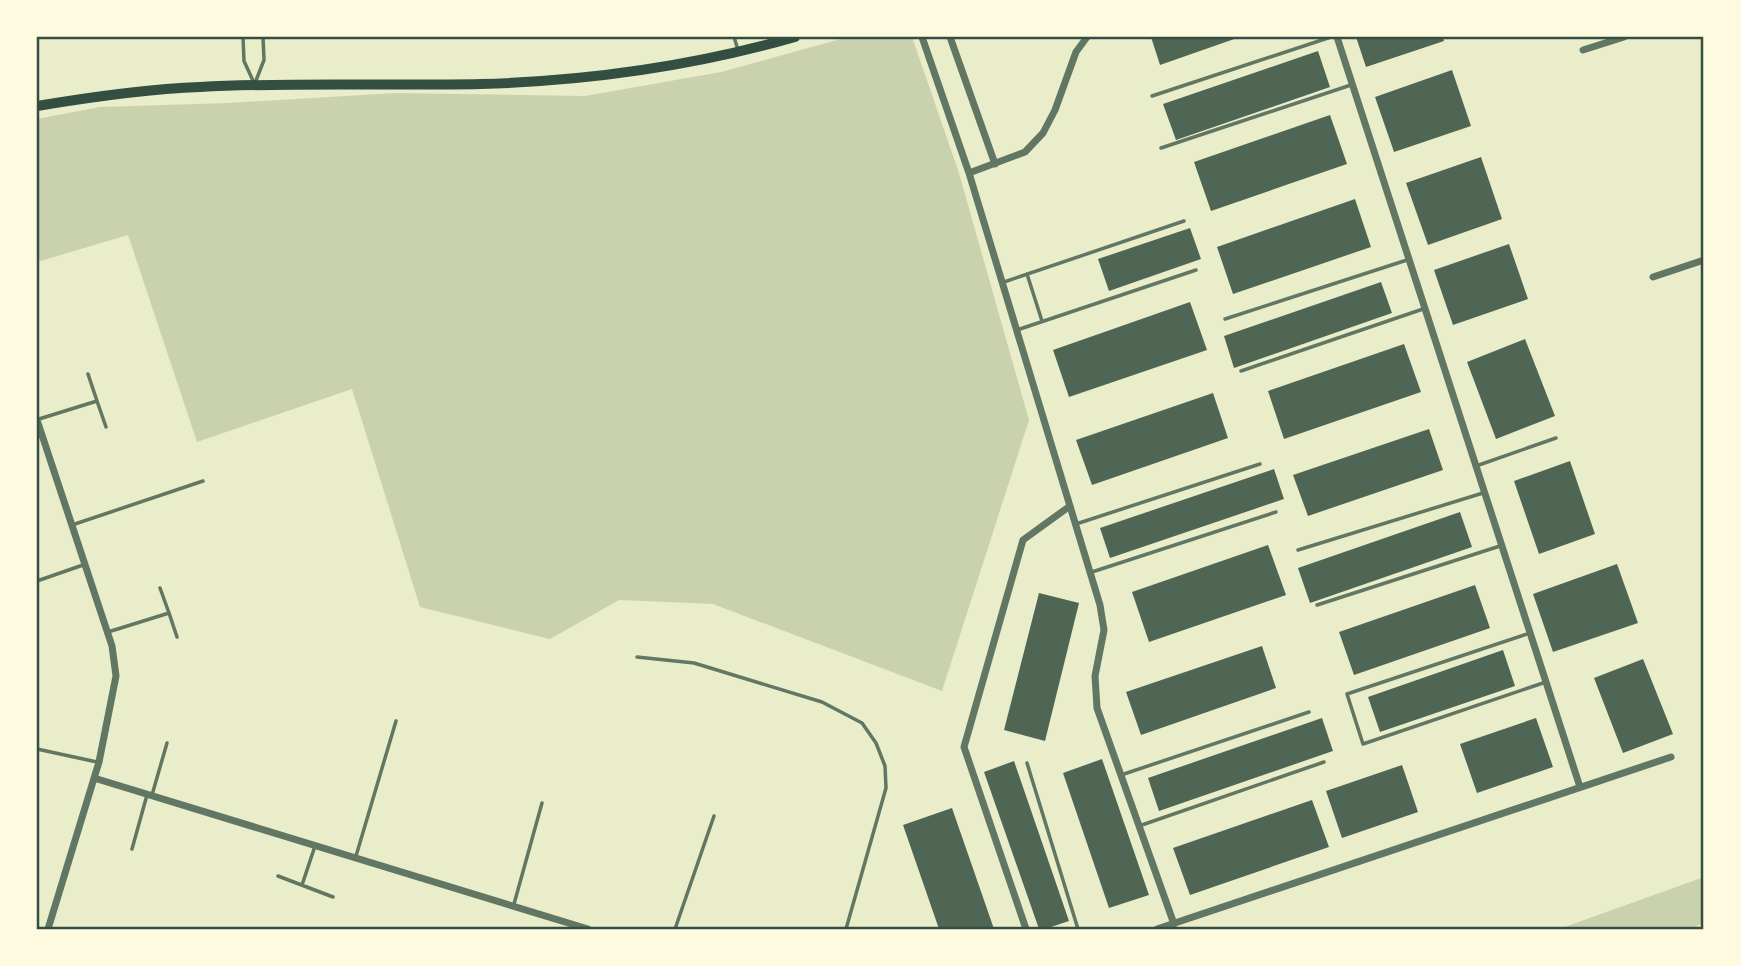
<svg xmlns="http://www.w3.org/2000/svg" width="1741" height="966" font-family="'Roboto Condensed',sans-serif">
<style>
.green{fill:#cad2ad}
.building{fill:#4f6655}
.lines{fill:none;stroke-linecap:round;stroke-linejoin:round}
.service{stroke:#617663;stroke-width:3.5}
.minor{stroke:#617663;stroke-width:7}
.secondary{stroke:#344e41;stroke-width:10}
.neatline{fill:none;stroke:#344e41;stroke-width:2.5}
</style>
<rect width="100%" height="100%" fill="#e9edc9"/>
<path class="green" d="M 848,37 L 912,37 L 959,173 L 1029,420 L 942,691 L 713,604 L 619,600 L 550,639 L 420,607 L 352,389 L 197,442 L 128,235 L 37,262 L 37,119 L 100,107 L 229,103 L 395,93 L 585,96 L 721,72 Z
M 1704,877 L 1704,923 L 1689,929 L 1559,929 Z"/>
<path class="building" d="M 1151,37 L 1240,37 L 1160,65 Z
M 1356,37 L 1443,37 L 1444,41 L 1366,67 Z
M 1318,51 L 1330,87 L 1176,140 L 1163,104 Z
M 1452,70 L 1471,126 L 1394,152 L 1375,97 Z
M 1330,115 L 1347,164 L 1211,211 L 1194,162 Z
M 1481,157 L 1502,219 L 1428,245 L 1406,183 Z
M 1355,199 L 1371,247 L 1233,294 L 1217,247 Z
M 1190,228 L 1201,259 L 1109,291 L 1098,259 Z
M 1509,244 L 1528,299 L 1453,325 L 1434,270 Z
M 1381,282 L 1392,313 L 1234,368 L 1224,336 Z
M 1190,302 L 1207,350 L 1069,397 L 1053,350 Z
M 1525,339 L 1555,416 L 1496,439 L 1467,362 Z
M 1404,344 L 1421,392 L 1284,439 L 1268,391 Z
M 1213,393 L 1228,438 L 1092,485 L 1076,440 Z
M 1429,429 L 1443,470 L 1308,516 L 1293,475 Z
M 1570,461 L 1595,534 L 1539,554 L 1514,481 Z
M 1274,469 L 1284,499 L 1110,558 L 1100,528 Z
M 1460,512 L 1472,547 L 1310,603 L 1298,568 Z
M 1268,545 L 1286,595 L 1149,642 L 1132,592 Z
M 1617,564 L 1638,623 L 1553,652 L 1533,594 Z
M 1475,585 L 1490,628 L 1354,675 L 1339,632 Z
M 1039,593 L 1079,603 L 1045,741 L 1004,730 Z
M 1262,646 L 1276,688 L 1141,735 L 1126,692 Z
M 1503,650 L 1515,686 L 1380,732 L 1368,697 Z
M 1643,659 L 1673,734 L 1623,753 L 1594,678 Z
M 1322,718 L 1333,751 L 1159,811 L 1148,778 Z
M 1536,718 L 1553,767 L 1477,793 L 1460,744 Z
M 1102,759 L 1149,895 L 1109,908 L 1063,773 Z
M 1014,761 L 1069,921 L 1045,929 L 1039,929 L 984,772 Z
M 1402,765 L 1418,812 L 1342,838 L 1326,791 Z
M 1312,800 L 1329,847 L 1190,895 L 1173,848 Z
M 952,808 L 994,929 L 939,929 L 903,825 Z"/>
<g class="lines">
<path class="service" d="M 243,37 L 244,61 L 255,85
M 734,37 L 738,50
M 255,83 L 264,60 L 263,37
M 1152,96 L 1331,37
M 1161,148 L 1351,85
M 1027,274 L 1042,321
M 1004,282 L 1184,221
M 1225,319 L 1407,260
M 1017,330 L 1196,270
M 1241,371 L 1423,309
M 97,401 L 106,427
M 39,419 L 97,401 L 88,374
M 1476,466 L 1556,438
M 1076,524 L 1260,464
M 72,525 L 203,481
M 1298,550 L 1483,493
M 1092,572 L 1276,512
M 37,581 L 83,565
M 1317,605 L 1500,546
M 169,613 L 177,637
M 108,632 L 169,613 L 160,588
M 1530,633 L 1347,694 L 1363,744 L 1546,682
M 637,657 L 694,663 L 822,702 L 862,723 L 876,743 L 885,766 L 886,788 L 846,929
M 37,749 L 97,762
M 1027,763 L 1078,929
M 1121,775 L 1309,712
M 152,795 L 167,743
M 1139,826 L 1324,762
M 132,849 L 147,795
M 356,856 L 396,721
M 278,876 L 333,897
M 302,885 L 315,846
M 514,904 L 542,803
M 675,929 L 714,816"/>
<path class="minor" d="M 922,37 L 969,173 L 1100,605 L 1104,630 L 1095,676 L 1097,708 L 1174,924
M 950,37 L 995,164
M 1337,37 L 1580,787
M 1583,50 L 1624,37
M 969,173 L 1025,152 L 1043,133 L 1055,110 L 1076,52 L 1087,37
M 1653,277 L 1704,260
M 37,420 L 112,646 L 116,676 L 99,762 L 48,929
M 94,778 L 588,929
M 1026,929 L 964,747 L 1023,540 L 1070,506
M 1157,929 L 1671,757"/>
<path class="secondary" d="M 37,106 C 91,97 145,89 200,87 C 294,82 387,86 481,84 C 587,81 694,66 795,37"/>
</g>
<rect width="1741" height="966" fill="none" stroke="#fefae0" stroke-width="77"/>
<rect x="38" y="38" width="1664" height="890" class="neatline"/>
</svg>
